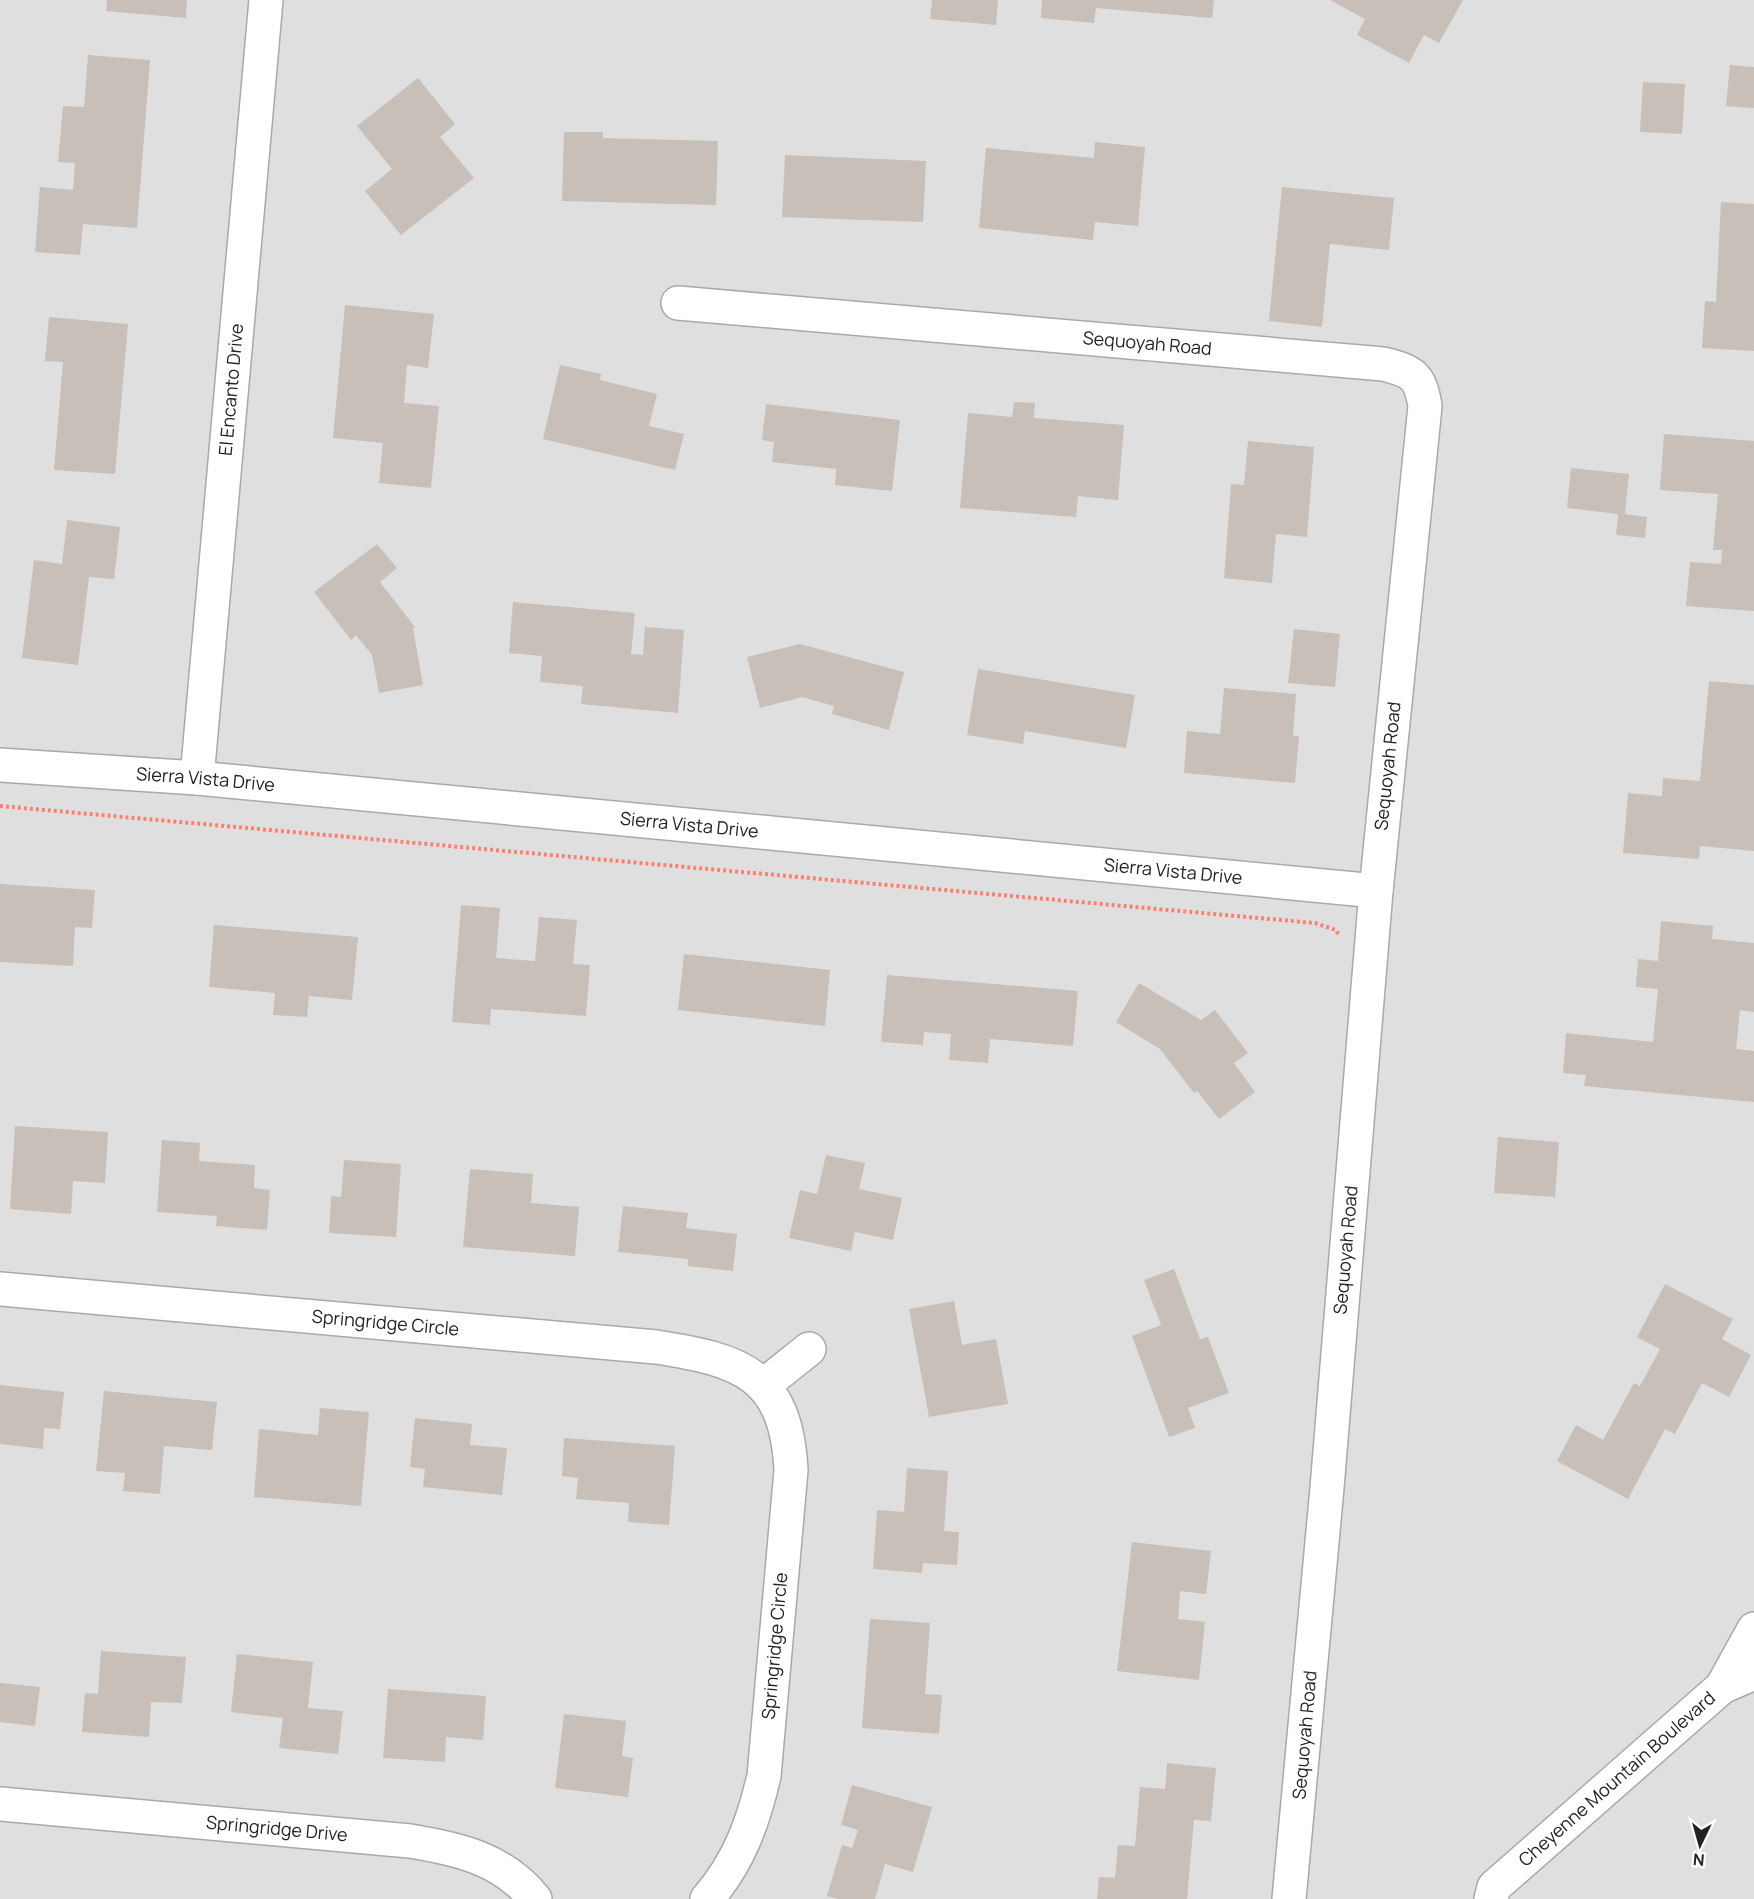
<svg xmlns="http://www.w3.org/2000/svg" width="1754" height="1899" font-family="Manrope,sans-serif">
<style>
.residential{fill:#e0dfdf}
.building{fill:#c7bfb8}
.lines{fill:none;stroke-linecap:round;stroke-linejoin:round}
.street-casing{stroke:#a9a9a9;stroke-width:36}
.path{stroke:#fa8072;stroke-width:4;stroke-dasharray:3 3;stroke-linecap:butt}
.street{stroke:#fff;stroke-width:33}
.labels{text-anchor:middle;stroke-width:4.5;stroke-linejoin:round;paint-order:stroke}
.street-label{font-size:18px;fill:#222;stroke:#fff}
</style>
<rect width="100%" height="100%" fill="#f2efe9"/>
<path class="residential" d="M 0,0 L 1754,0 L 1754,1899 L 0,1899 Z"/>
<path class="building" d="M 107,0 L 187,0 L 186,18 L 106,11 Z
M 932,0 L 998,0 L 996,25 L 930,19 Z
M 1042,0 L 1214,0 L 1212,18 L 1096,8 L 1094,23 L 1041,18 Z
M 1330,0 L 1463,0 L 1439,43 L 1424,35 L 1409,63 L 1357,35 L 1365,19 Z
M 88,55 L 150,60 L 137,228 L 83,224 L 80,255 L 35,252 L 40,187 L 73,190 L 75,163 L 58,162 L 63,106 L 84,107 Z
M 1730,65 L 1754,67 L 1754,108 L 1726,106 Z
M 418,78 L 455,124 L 440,137 L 474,178 L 401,235 L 365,191 L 392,169 L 357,126 Z
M 1643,82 L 1685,84 L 1682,134 L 1640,132 Z
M 564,132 L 603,132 L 603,138 L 718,141 L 716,205 L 562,201 Z
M 1095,142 L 1145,147 L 1138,226 L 1095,222 L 1093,240 L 979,228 L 986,148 L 1094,158 Z
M 785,155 L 926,161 L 923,222 L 782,217 Z
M 1282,187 L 1394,198 L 1389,250 L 1330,244 L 1322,327 L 1269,321 Z
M 1721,202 L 1754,204 L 1754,351 L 1702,348 L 1705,301 L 1716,302 Z
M 345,305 L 434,314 L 428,368 L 407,365 L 404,403 L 439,406 L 431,488 L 379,483 L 383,443 L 333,438 Z
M 49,317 L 128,324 L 115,474 L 54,470 L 63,362 L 45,361 Z
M 560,365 L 601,374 L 600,380 L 657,394 L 649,426 L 684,434 L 675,470 L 543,439 Z
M 1014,402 L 1035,403 L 1034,418 L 1124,425 L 1118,500 L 1078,496 L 1076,517 L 960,508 L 968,413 L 1012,417 Z
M 766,404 L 900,420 L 892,491 L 835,485 L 836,469 L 772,462 L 774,442 L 762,440 Z
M 1664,434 L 1754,441 L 1754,611 L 1686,606 L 1690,562 L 1721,564 L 1722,550 L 1713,550 L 1718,494 L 1660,490 Z
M 1248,441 L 1314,447 L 1307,537 L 1276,534 L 1272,583 L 1224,578 L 1231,484 L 1244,485 Z
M 1571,468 L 1629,474 L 1625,514 L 1647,517 L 1645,538 L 1616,535 L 1618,514 L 1567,508 Z
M 67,520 L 120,527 L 114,579 L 89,577 L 78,665 L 22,658 L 34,560 L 62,564 Z
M 377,544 L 397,568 L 380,582 L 415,627 L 413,629 L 423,685 L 379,693 L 372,655 L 356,635 L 351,640 L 314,592 Z
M 513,602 L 635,613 L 631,654 L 643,655 L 645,627 L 684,630 L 678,713 L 581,704 L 583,686 L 540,682 L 542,656 L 509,653 Z
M 1294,629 L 1340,634 L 1335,687 L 1288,683 Z
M 800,644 L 904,672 L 889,730 L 832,714 L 834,706 L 802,697 L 760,708 L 747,657 Z
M 978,669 L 1135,695 L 1126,748 L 1025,731 L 1023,744 L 967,735 Z
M 1709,681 L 1754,685 L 1754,851 L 1700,846 L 1699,859 L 1623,853 L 1628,793 L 1662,796 L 1663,778 L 1700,781 Z
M 1224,688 L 1296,694 L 1293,736 L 1299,736 L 1295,783 L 1184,773 L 1187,731 L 1220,734 Z
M 0,884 L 95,890 L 92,928 L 75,927 L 73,966 L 0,962 Z
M 461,905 L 500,908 L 496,958 L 535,961 L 539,917 L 577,920 L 573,964 L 590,965 L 586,1016 L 491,1009 L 490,1025 L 452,1022 Z
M 1661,921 L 1713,926 L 1712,939 L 1754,943 L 1754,1012 L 1740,1010 L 1736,1049 L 1754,1051 L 1754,1102 L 1584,1086 L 1586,1075 L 1563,1073 L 1566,1033 L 1653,1042 L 1658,989 L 1636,987 L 1638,959 L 1658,961 Z
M 214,925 L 358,937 L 352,1000 L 309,996 L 307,1017 L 273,1015 L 275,993 L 209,987 Z
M 684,954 L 830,970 L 825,1026 L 678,1010 Z
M 887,975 L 1078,991 L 1073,1046 L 990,1039 L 988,1063 L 949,1060 L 951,1034 L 924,1032 L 923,1045 L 881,1042 Z
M 1139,983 L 1201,1020 L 1215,1010 L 1248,1053 L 1234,1063 L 1255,1092 L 1219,1119 L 1197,1091 L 1194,1093 L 1160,1049 L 1116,1022 Z
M 15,1126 L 108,1132 L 105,1183 L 73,1181 L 71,1214 L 10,1209 Z
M 1498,1137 L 1559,1142 L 1555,1197 L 1494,1193 Z
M 162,1140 L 200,1143 L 199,1161 L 255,1165 L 254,1188 L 270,1190 L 267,1230 L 216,1226 L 217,1216 L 157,1212 Z
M 826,1155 L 865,1163 L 859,1189 L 902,1198 L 893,1240 L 855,1232 L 851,1251 L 789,1238 L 800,1190 L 817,1194 Z
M 344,1160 L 401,1164 L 396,1237 L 329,1233 L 331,1196 L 341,1197 Z
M 470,1169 L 533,1174 L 531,1203 L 579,1207 L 575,1256 L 463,1247 Z
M 623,1206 L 688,1213 L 686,1228 L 737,1234 L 733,1271 L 688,1266 L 688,1259 L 618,1252 Z
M 1174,1269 L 1200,1339 L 1208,1337 L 1229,1393 L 1188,1408 L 1195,1428 L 1169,1437 L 1132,1336 L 1161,1325 L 1144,1280 Z
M 1665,1284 L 1733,1319 L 1722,1339 L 1751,1355 L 1729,1397 L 1702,1383 L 1675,1434 L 1665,1429 L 1628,1499 L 1557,1461 L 1576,1425 L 1603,1440 L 1634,1383 L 1640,1386 L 1660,1349 L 1637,1337 Z
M 954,1301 L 962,1345 L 996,1339 L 1008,1404 L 929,1417 L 909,1309 Z
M 0,1385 L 64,1392 L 60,1429 L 44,1428 L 43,1449 L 0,1444 Z
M 104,1391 L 217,1402 L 212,1450 L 164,1446 L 160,1494 L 123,1491 L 125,1473 L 96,1471 Z
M 320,1408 L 369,1412 L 361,1506 L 254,1497 L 259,1429 L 318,1435 Z
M 415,1418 L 472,1424 L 470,1445 L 507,1448 L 502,1495 L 423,1487 L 425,1469 L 410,1467 Z
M 564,1438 L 675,1446 L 669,1525 L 628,1522 L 629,1503 L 576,1499 L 578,1478 L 562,1476 Z
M 907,1468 L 948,1471 L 944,1531 L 959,1532 L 957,1565 L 923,1563 L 922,1573 L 873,1569 L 877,1510 L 904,1512 Z
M 1132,1542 L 1211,1551 L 1206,1594 L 1180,1591 L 1178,1619 L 1205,1622 L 1199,1680 L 1117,1671 Z
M 870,1619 L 930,1623 L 925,1694 L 942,1695 L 939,1734 L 862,1728 Z
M 101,1651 L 186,1657 L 182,1703 L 151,1702 L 149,1737 L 82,1732 L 85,1693 L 98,1694 Z
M 237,1654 L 313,1662 L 308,1708 L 343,1711 L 338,1754 L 279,1748 L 283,1718 L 231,1712 Z
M 0,1683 L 40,1687 L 35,1726 L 0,1722 Z
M 388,1689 L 486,1696 L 483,1740 L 446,1737 L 445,1762 L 383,1758 Z
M 564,1714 L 626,1721 L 622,1756 L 633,1758 L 628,1797 L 555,1788 Z
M 1167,1763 L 1216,1768 L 1211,1821 L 1194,1820 L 1187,1899 L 1097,1899 L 1099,1877 L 1115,1878 L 1118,1845 L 1135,1846 L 1140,1787 L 1165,1789 Z
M 852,1785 L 932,1807 L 913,1872 L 885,1864 L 875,1899 L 838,1899 L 827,1896 L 842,1845 L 852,1848 L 858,1830 L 841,1825 Z"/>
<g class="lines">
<g class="street-casing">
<g id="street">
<path id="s1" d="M 678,303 L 1383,364 C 1412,371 1420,375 1425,406 L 1376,891 L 1327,1488 L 1289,1899"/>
<path id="s2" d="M 0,765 L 197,778 L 1376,891"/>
<path id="s3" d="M 197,778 L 266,0"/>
<path id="s4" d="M 0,1289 L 656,1347 C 741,1360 786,1374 791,1470 L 764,1776 C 753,1823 739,1862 707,1899"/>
<path d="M 764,1385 L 809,1349"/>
<path d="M 1722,1687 L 1754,1629"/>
<path id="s5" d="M 0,1804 L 410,1841 C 459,1849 503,1859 535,1899"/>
<path id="s6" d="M 1491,1899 L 1494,1887 L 1722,1687 L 1754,1673"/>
</g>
</g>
<path class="path" d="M 0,806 L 1315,923 L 1336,930 L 1338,934"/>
<use href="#street" class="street"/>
</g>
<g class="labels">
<g class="street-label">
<text dy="6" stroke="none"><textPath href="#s1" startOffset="471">Sequoyah Road</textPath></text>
<text dy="6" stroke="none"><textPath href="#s3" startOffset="390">El Encanto Drive</textPath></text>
<text transform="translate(1388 766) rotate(-84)" y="6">Sequoyah Road</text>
<text dy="6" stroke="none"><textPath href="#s2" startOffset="206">Sierra Vista Drive</textPath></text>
<text dy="6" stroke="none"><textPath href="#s2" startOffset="692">Sierra Vista Drive</textPath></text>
<text dy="6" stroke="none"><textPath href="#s2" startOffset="1178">Sierra Vista Drive</textPath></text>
<text transform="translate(1346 1250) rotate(-85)" y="6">Sequoyah Road</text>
<text dy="6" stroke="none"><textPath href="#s4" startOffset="387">Springridge Circle</textPath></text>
<text transform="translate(775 1646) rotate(-85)" y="6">Springridge Circle</text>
<text transform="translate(1305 1735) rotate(-85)" y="6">Sequoyah Road</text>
<text dy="6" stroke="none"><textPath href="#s6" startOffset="176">Cheyenne Mountain Boulevard</textPath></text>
<text dy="6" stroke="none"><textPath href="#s5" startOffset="278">Springridge Drive</textPath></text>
</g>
</g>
<g transform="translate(1700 1845) rotate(185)" stroke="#ffffff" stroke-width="4.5" paint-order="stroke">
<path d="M0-4.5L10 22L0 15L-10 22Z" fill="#222222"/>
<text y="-9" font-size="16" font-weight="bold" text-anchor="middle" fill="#222222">N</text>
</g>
</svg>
